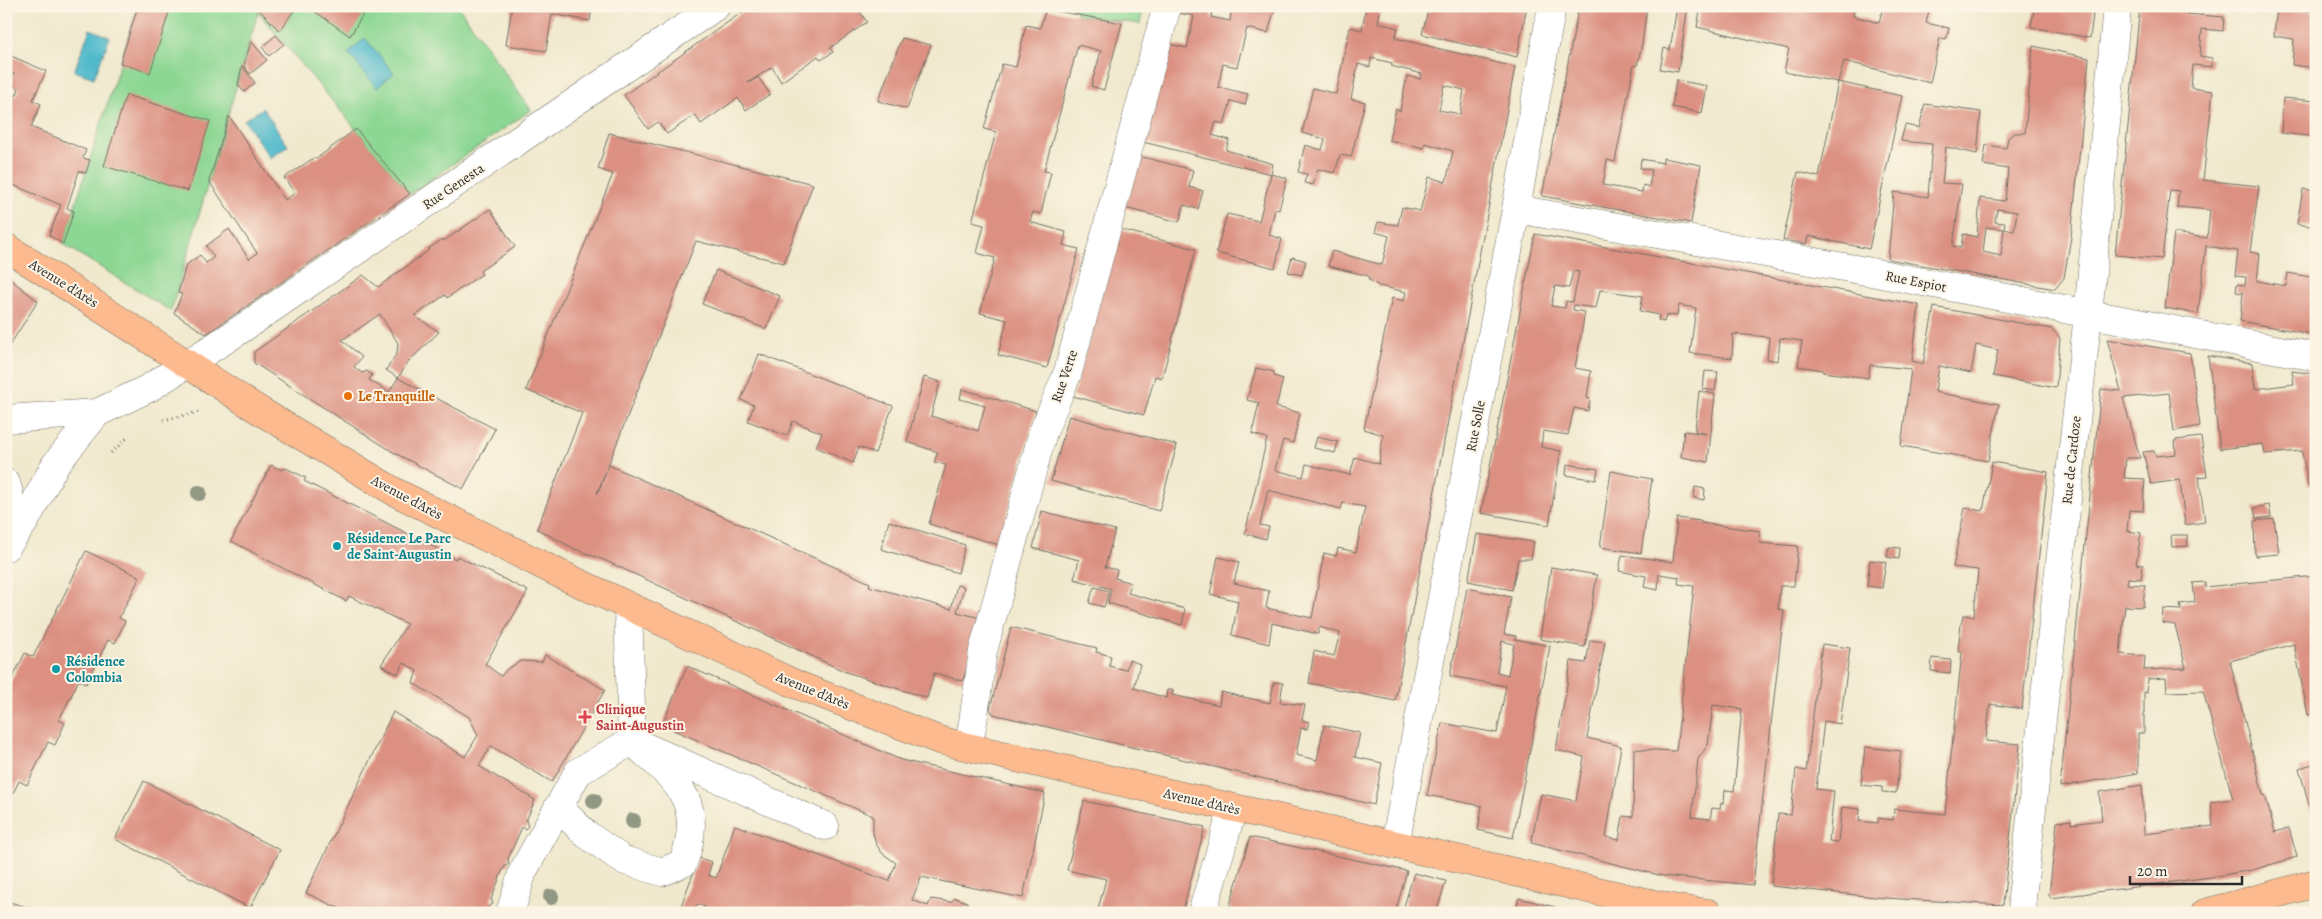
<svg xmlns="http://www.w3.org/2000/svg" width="2322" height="919" font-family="Alegreya,serif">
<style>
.green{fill:#8cd793;stroke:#5c815f}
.water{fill:#4fb9cb;stroke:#3d727b}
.building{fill:#db9081;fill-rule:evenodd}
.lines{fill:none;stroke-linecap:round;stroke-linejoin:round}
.minor-casing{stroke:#706e64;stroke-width:29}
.major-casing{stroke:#706e64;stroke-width:29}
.path{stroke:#706e64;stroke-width:3;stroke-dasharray:1 4;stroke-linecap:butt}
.minor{stroke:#fff;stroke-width:28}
.major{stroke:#fcba8e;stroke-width:28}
.tree{fill:#919883}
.food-dot{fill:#e8710a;stroke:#fcf5e5;stroke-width:2}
.culture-dot{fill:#0f9aa8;stroke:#fcf5e5;stroke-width:2}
.health-dot{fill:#e0444e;stroke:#fcf5e5;stroke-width:2}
.labels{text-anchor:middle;stroke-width:4;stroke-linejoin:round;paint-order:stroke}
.street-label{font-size:14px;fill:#2b2b2b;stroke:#fcf5e5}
.food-label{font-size:14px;font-weight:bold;fill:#c56008;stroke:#fcf5e5;text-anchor:start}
.culture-label{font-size:14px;font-weight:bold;fill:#0d838f;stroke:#fcf5e5;text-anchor:start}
.health-label{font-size:14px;font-weight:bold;fill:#be3a42;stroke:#fcf5e5;text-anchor:start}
</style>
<rect width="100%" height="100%" fill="#fcf5e5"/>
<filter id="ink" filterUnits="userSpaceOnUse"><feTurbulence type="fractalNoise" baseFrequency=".02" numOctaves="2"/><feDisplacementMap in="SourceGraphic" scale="10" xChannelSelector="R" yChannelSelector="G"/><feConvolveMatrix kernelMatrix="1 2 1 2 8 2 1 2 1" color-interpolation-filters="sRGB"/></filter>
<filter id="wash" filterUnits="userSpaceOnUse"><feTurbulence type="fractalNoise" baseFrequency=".0096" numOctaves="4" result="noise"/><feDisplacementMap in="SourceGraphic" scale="20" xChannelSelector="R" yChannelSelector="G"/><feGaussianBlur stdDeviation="1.12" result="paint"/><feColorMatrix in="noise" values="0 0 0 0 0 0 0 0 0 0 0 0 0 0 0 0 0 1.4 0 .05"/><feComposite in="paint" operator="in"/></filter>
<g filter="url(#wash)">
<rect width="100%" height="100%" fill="#f0e9ce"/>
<path class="green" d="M 138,6 L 458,6 L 531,110 L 410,194 L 258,12 L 171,311 L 63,244 Z
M 1073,6 L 1144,6 L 1140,24 L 1078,15 Z"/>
<path class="water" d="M 90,29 L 110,37 L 94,78 L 74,71 Z
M 365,38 L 394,73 L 377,88 L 348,53 Z
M 263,108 L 288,146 L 270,158 L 244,120 Z"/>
<g id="blocks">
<path class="building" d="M 138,6 L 171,6 L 150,73 L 120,63 Z
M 259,6 L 297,6 L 280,31 L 258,9 Z
M 307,6 L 363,6 L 359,11 L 364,13 L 350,36 Z
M 512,6 L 592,6 L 590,21 L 552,14 L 546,51 L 506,45 Z
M 751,6 L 856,6 L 867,22 L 830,48 L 833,52 L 821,60 L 818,56 L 781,82 L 772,67 L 748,83 L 758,77 L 770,94 L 746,110 L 738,98 L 701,124 L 695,115 L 667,134 L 658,122 L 648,129 L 624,95 Z
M 1179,6 L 1213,6 L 1211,17 L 1230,21 L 1232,6 L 1275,8 L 1268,33 L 1247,28 L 1237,67 L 1223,64 L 1218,87 L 1248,94 L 1245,105 L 1231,101 L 1224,124 L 1216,122 L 1212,135 L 1229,140 L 1226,150 L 1273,164 L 1271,174 L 1143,142 L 1169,44 L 1187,48 L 1194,16 L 1178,13 Z
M 1366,6 L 1381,6 L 1378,23 L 1398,28 L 1395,38 L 1515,67 L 1395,701 L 1309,683 L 1314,651 L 1334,656 L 1340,633 L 1319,627 L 1318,634 L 1272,623 L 1269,644 L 1232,635 L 1238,601 L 1210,594 L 1218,557 L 1239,562 L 1234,583 L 1269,591 L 1266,608 L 1312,618 L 1324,553 L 1336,556 L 1338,548 L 1356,552 L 1365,507 L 1343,503 L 1341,509 L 1268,490 L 1260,525 L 1269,527 L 1266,539 L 1245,534 L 1267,438 L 1252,434 L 1259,403 L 1247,400 L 1256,368 L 1270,371 L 1274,372 L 1274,376 L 1283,379 L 1276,407 L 1300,413 L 1293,443 L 1283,440 L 1275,470 L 1303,477 L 1306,464 L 1350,475 L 1355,457 L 1379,464 L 1383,435 L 1364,429 L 1392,298 L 1404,301 L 1406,292 L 1379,286 L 1368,279 L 1369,276 L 1328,266 L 1332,251 L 1382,265 L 1389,236 L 1375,232 L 1378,222 L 1398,225 L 1402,207 L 1420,211 L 1429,177 L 1446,182 L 1453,151 L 1425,143 L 1424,148 L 1389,140 L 1396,109 L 1400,111 L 1407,76 L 1421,79 L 1422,74 L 1391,66 L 1392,63 L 1371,58 L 1370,67 L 1358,64 L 1351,99 L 1365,102 L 1351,157 L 1340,155 L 1335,173 L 1318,169 L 1313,185 L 1304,183 L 1307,174 L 1298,172 L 1305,145 L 1322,150 L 1325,139 L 1302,133 L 1313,88 L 1336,94 L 1350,27 L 1362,30 ZM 1444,85 L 1464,90 L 1460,114 L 1439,110 Z
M 1429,6 L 1527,6 L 1517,57 L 1422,34 Z
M 1579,6 L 1647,6 L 1642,44 L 1637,66 L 1634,65 L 1615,162 L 1607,160 L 1603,185 L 1642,192 L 1643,185 L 1649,187 L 1652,170 L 1640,168 L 1641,159 L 1663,163 L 1663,158 L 1701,165 L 1691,223 L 1542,196 Z
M 1677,6 L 1688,6 L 1678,72 L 1660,69 L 1664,48 L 1670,50 Z
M 1701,6 L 1855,6 L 1853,16 L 1879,23 L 1883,6 L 1930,6 L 1926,23 L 1949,28 L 1946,39 L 1940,38 L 1930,83 L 1844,61 L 1838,82 L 1784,72 L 1789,49 L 1697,27 Z
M 2040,6 L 2094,6 L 2090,38 L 2031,27 L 2034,10 L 2039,11 Z
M 2140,6 L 2188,6 L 2187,14 L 2224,17 L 2223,31 L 2202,29 L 2200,56 L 2212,58 L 2212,67 L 2193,65 L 2191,88 L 2213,91 L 2203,180 L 2259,186 L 2250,252 L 2260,254 L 2257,281 L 2286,286 L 2288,273 L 2316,278 L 2316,335 L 2240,321 L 2243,293 L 2236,292 L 2237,284 L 2245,285 L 2246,277 L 2235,276 L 2238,251 L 2206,246 L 2198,314 L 2165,308 L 2174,233 L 2207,238 L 2210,210 L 2177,207 L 2179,191 L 2170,190 L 2162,259 L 2115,255 Z
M 2277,7 L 2316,12 L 2316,68 L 2292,65 L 2294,39 L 2274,36 Z
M 1046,9 L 1122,23 L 1104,90 L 1091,86 L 1101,51 L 1078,45 L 1044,171 L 1051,172 L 1041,214 L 1033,212 L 1030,222 L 1066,232 L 1063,245 L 1079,249 L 1047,368 L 998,355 L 1007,320 L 980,313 L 995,258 L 977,253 L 984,225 L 972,222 L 996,132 L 984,129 L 1002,64 L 1016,67 L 1026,25 L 1040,28 Z
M 276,35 L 284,44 L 269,56 L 262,47 Z
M 902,38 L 931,45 L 907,109 L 878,101 Z
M 251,41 L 267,60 L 250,74 L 244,66 Z
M 2033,46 L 2089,58 L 2071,237 L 2064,278 L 2055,289 L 1888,259 L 1894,192 L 1928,197 L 1932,144 L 1901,141 L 1905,125 L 1919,128 L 1925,104 L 1981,112 L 1977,154 L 1946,147 L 1942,183 L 1962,184 L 1953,246 L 1961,248 L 1963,234 L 1977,237 L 1980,198 L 2005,201 L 2008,169 L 1983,165 L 1986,145 L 2006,148 L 2008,138 L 2015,133 L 2025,133 ZM 1997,209 L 2017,212 L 2014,231 L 2004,229 L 2001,256 L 1983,252 L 1986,227 L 2004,229 L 2005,223 L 1995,222 Z
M 11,56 L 46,71 L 33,100 L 41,104 L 31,127 L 86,150 L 83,158 L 90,160 L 86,173 L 79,171 L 67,208 L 74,211 L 63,244 L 49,235 L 61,205 L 6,182 L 6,92 L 16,96 L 19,89 L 10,84 L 14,74 L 6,70 Z
M 242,66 L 255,83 L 244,92 L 238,85 Z
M 1676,80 L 1707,86 L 1702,113 L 1672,107 Z
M 1838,82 L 1902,96 L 1869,249 L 1808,236 L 1806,244 L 1783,240 L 1798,172 L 1819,177 Z
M 126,95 L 210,121 L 188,191 L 104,166 Z
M 2283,98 L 2316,101 L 2316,137 L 2281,133 Z
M 229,116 L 285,200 L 295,193 L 284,178 L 315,157 L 316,159 L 356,129 L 410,194 L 206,334 L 174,313 L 182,294 L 178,293 L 186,265 L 200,255 L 206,263 L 214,257 L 206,246 L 229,229 L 249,259 L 257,253 L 209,181 Z
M 609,133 L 813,184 L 784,263 L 696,241 L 597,494 L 609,465 L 870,583 L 869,586 L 951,609 L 957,585 L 964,587 L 957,612 L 980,618 L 963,681 L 934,673 L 927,698 L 846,672 L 604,560 L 575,549 L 537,529 L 582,413 L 526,390 L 613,174 L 598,169 Z
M 1139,156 L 1193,170 L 1189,187 L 1203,191 L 1198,209 L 1184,205 L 1179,222 L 1125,208 Z
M 1271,174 L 1287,178 L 1279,210 L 1275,209 L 1269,235 L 1282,239 L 1275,268 L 1216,253 L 1227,214 L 1259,221 Z
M 2303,189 L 2316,191 L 2316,227 L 2297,224 Z
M 490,209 L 515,247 L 480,271 L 482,274 L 447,298 L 445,295 L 415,316 L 439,332 L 408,362 L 398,378 L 386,370 L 397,353 L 398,343 L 380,314 L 342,340 L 362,357 L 354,367 L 362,373 L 367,371 L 372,375 L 369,380 L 389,392 L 398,378 L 495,429 L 463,489 L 393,452 L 254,363 L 254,352 L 363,275 L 378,287 L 429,250 L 428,249 L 443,239 L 444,241 Z
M 1119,229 L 1196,249 L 1162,378 L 1155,376 L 1144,415 L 1073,396 Z
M 1535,234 L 1919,305 L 1912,361 L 1923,364 L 1934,307 L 2052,329 L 2060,338 L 2056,388 L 1993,376 L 1998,350 L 1976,345 L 1971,373 L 1939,366 L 1935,392 L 1999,404 L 1988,461 L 1901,446 L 1911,369 L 1870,365 L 1868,378 L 1823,372 L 1823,370 L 1798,366 L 1802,341 L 1780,338 L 1778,361 L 1767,359 L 1769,337 L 1733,334 L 1732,358 L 1690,353 L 1696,308 L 1679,305 L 1677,315 L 1666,316 L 1664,322 L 1658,320 L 1659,315 L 1640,311 L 1643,296 L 1600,290 L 1596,308 L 1574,305 L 1573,310 L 1585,312 L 1575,368 L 1591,371 L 1587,398 L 1590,399 L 1588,411 L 1574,408 L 1568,435 L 1543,431 L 1541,447 L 1561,451 L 1549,525 L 1481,513 ZM 1573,271 L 1579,272 L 1573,302 L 1566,301 L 1565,308 L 1551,306 L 1555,286 L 1569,288 Z
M 1292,257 L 1306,261 L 1302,275 L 1288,272 Z
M 716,270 L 780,296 L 766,329 L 702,304 Z
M 6,276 L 38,301 L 6,351 Z
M 2107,339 L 2190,353 L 2200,426 L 2174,431 L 2169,393 L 2123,398 L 2140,458 L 2126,458 L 2124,478 L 2145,479 L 2143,511 L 2129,510 L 2127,531 L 2141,533 L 2136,564 L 2143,565 L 2141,579 L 2128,578 L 2127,584 L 2145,585 L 2143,607 L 2125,606 L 2120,654 L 2145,656 L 2144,670 L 2186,668 L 2175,625 L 2162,623 L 2163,609 L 2181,610 L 2180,604 L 2195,602 L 2193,583 L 2205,582 L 2205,587 L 2316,576 L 2316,714 L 2308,715 L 2294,644 L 2230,661 L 2263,795 L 2265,795 L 2275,832 L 2289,828 L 2297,857 L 2252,870 L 2211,877 L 2051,898 L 2049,896 L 2057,822 L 2071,820 L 2071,824 L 2102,820 L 2099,792 L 2142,785 L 2144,834 L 2213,826 L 2211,802 L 2233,799 L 2203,691 L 2167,692 L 2166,678 L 2148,679 L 2147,693 L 2144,692 L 2144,733 L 2138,733 L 2138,773 L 2060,787 L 2101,389 L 2121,391 Z
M 759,354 L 893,406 L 875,453 L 859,447 L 853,463 L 816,447 L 822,433 L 793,421 L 787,436 L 748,421 L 754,405 L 741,400 Z
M 2208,356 L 2252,363 L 2255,389 L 2294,384 L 2292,371 L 2316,374 L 2316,484 L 2308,485 L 2302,451 L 2265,454 L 2263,444 L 2220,449 Z
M 1705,371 L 1718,372 L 1715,391 L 1703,389 Z
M 924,377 L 940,382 L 931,416 L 978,431 L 985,406 L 960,399 L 962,389 L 1036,411 L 999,545 L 929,524 L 946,465 L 934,462 L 938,452 L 907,442 Z
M 1699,391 L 1715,394 L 1708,462 L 1681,457 L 1684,431 L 1706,434 L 1695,431 Z
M 1069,416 L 1177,445 L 1159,511 L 1051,481 Z
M 1317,437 L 1338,442 L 1335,453 L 1314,448 Z
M 2201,437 L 2207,476 L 2199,477 L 2205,522 L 2185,525 L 2180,480 L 2151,484 L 2143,452 L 2154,451 L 2156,456 L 2176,454 L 2175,440 Z
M 1992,462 L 2048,472 L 2022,709 L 1990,704 L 1986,741 L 2020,744 L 2003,905 L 1885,898 L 1771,886 L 1778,814 L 1791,815 L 1796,769 L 1806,771 L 1822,644 L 1850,648 L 1840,724 L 1824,721 L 1816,789 L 1834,791 L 1829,841 L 1838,842 L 1842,807 L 1860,809 L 1859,821 L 1878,823 L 1878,818 L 1893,820 L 1894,809 L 1945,814 L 1962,652 L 1958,651 L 1961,624 L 1963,615 L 1974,616 L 1978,570 L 1953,567 L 1965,508 L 1983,511 Z
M 1567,464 L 1598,469 L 1596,480 L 1566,475 Z
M 271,465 L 282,470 L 286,468 L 306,478 L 304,481 L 442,551 L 442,554 L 456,559 L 457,556 L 528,591 L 485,664 L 501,676 L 507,669 L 521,661 L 542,662 L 545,655 L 605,690 L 552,782 L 491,746 L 479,766 L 535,800 L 526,821 L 528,826 L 525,829 L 522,827 L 508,859 L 509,864 L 504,867 L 491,899 L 493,904 L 489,906 L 486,913 L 349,913 L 306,893 L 393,712 L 465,757 L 478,735 L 469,717 L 413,683 L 417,671 L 404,663 L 397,674 L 381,665 L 407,624 L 349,596 L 346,601 L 231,541 Z
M 1611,471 L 1652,479 L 1641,553 L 1600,547 Z
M 1695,487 L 1705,489 L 1704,500 L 1694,498 Z
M 2269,505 L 2271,517 L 2256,519 L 2254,508 Z
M 1042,511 L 1115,530 L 1105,567 L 1117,570 L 1115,578 L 1131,583 L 1128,593 L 1185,609 L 1182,625 L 1108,603 L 1111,589 L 1074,579 L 1079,560 L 1033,548 Z
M 1677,518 L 1701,521 L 1701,523 L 1760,531 L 1759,543 L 1798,546 L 1794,586 L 1780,586 L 1778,609 L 1784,610 L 1753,885 L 1663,876 L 1531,843 L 1541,794 L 1576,801 L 1584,757 L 1556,750 L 1571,661 L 1586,663 L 1590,640 L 1605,642 L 1587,738 L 1621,746 L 1606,837 L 1619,840 L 1623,816 L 1633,817 L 1634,749 L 1676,751 L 1694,586 L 1678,584 L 1679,577 L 1659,574 L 1658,590 L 1644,587 L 1646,576 L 1619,571 L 1622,555 L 1673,562 ZM 1713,705 L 1742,709 L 1734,791 L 1725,790 L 1724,803 L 1721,803 L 1720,809 L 1712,808 L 1710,819 L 1692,817 L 1698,759 L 1708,745 Z
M 2274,519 L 2279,554 L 2255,556 L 2254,521 Z
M 889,521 L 965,545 L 958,573 L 881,549 Z
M 1477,534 L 1534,542 L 1531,559 L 1518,559 L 1512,590 L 1468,581 Z
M 2171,535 L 2187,535 L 2188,546 L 2172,547 Z
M 1889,547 L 1900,548 L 1899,559 L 1887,557 Z
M 86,551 L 140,577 L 119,618 L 125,621 L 115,643 L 108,640 L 86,684 L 79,680 L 59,720 L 65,723 L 55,745 L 48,742 L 27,785 L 19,781 L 6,807 L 6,691 L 25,653 L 33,657 Z
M 1870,560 L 1886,562 L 1882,588 L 1867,586 Z
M 1551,567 L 1597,575 L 1585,647 L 1540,639 Z
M 1094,587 L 1109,591 L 1104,607 L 1089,603 Z
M 1467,588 L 1511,597 L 1504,634 L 1516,636 L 1515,639 L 1550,646 L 1513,838 L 1478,830 L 1482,806 L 1427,795 L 1442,723 L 1497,733 L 1506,686 L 1450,676 ZM 1502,641 L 1514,644 L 1508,675 L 1497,672 Z
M 1011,627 L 1097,648 L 1096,652 L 1111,656 L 1109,666 L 1126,670 L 1129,660 L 1140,664 L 1134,688 L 1166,698 L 1167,690 L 1173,690 L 1172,695 L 1219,705 L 1221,692 L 1270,703 L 1274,682 L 1283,683 L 1280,702 L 1305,705 L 1302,720 L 1309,722 L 1307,729 L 1301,728 L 1296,755 L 1317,760 L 1324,725 L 1360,733 L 1355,757 L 1382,763 L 1374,805 L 993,714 L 990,709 Z
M 1932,658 L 1951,660 L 1950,673 L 1931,671 Z
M 687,666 L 901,760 L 1045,793 L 1023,898 L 921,877 L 912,900 L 928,906 L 931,899 L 951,902 L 955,898 L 967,902 L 968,913 L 703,913 L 705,907 L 697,904 L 694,913 L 679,911 L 699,858 L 712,862 L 708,875 L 716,878 L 735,825 L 889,881 L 896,863 L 882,853 L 876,844 L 873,833 L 873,816 L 662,725 Z
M 1865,747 L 1901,751 L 1896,793 L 1882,792 L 1882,787 L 1861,785 Z
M 2316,763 L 2316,826 L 2315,826 L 2299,768 Z
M 144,781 L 280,850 L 250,908 L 115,839 Z
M 1084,801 L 1205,827 L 1182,913 L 1097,913 L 1106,879 L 1067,870 Z
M 1250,837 L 1407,871 L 1395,913 L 1246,913 L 1229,908 Z
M 1414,873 L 1446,881 L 1436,913 L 1402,913 Z
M 1519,898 L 1555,907 L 1553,913 L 1515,913 Z
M 6,901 L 44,912 L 43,913 L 6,913 Z"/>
</g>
</g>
<g filter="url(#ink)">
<use href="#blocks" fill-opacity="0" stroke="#706e64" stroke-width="1"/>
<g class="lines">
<g class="minor-casing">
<path id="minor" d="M 1516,209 L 1855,269 L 2316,357
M 6,419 L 97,413 L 149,388 L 228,338 L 716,6
M 6,483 L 9,493 L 7,545
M 6,547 L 25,521 L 55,465 L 97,413
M 628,606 L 632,741 L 825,826
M 968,747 L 973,722 L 983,651 L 1043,432 L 1068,372 L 1167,6
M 1395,845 L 1516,209 L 1552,6
M 510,913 L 523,871 L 578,772 L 632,741 C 674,780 707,799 683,863 L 662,872 L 623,860 L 586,834 L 558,807
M 1202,913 L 1233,808
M 2023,913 L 2022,897 L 2088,315 L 2117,6"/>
</g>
<g class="major-casing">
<path id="major" d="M 6,247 L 257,409 L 395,492 L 560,574 L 795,684 L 939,740 L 968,747 L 1676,909 L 1708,913
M 2205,913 L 2316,883"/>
</g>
<path class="path" d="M 163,420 L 199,412
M 111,453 L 127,438"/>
<use href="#minor" class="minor"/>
<use href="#major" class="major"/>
</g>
<g class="tree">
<circle cx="199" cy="493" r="8"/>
<circle cx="594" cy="801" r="8"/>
<circle cx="633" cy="821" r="8"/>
<circle cx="551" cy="897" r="8"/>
</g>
</g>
<circle class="food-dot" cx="348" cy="396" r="5"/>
<g class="culture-dot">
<circle cx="337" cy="546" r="5"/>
<circle cx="56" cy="669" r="5"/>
</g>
<path class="health-dot" d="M582.5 709.5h5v5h5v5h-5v5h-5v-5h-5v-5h5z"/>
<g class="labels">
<g class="street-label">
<text transform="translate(453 186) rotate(-34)" y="5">Rue Genesta</text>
<text transform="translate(1916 281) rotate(11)" y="5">Rue Espiot</text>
<text transform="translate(64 283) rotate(32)" y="5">Avenue d'Arès</text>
<text transform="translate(1064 376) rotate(-71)" y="5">Rue Verte</text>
<text transform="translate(1475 426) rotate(-79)" y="5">Rue Solle</text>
<text transform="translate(2071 460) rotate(-84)" y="5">Rue de Cardoze</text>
<text transform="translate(407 497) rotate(28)" y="5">Avenue d'Arès</text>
<text transform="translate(813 690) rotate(22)" y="5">Avenue d'Arès</text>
<text transform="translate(1202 801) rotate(13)" y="5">Avenue d'Arès</text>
</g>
<g class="food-label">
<text x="358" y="401">Le Tranquille</text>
</g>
<g class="culture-label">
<text x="347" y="543">Résidence Le Parc<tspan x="347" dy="16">de Saint-Augustin</tspan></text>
<text x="66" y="666">Résidence<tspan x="66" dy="16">Colombia</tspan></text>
</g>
<g class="health-label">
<text x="596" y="714">Clinique<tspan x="596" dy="16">Saint-Augustin</tspan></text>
</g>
</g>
<rect width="2322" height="919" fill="none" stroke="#fcf5e5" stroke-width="25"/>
<path d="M2130 876v8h112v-8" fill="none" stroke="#2b2b2b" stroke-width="2.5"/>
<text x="2137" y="876" font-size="15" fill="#2b2b2b" stroke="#fcf5e5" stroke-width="4" paint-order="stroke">20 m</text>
</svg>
